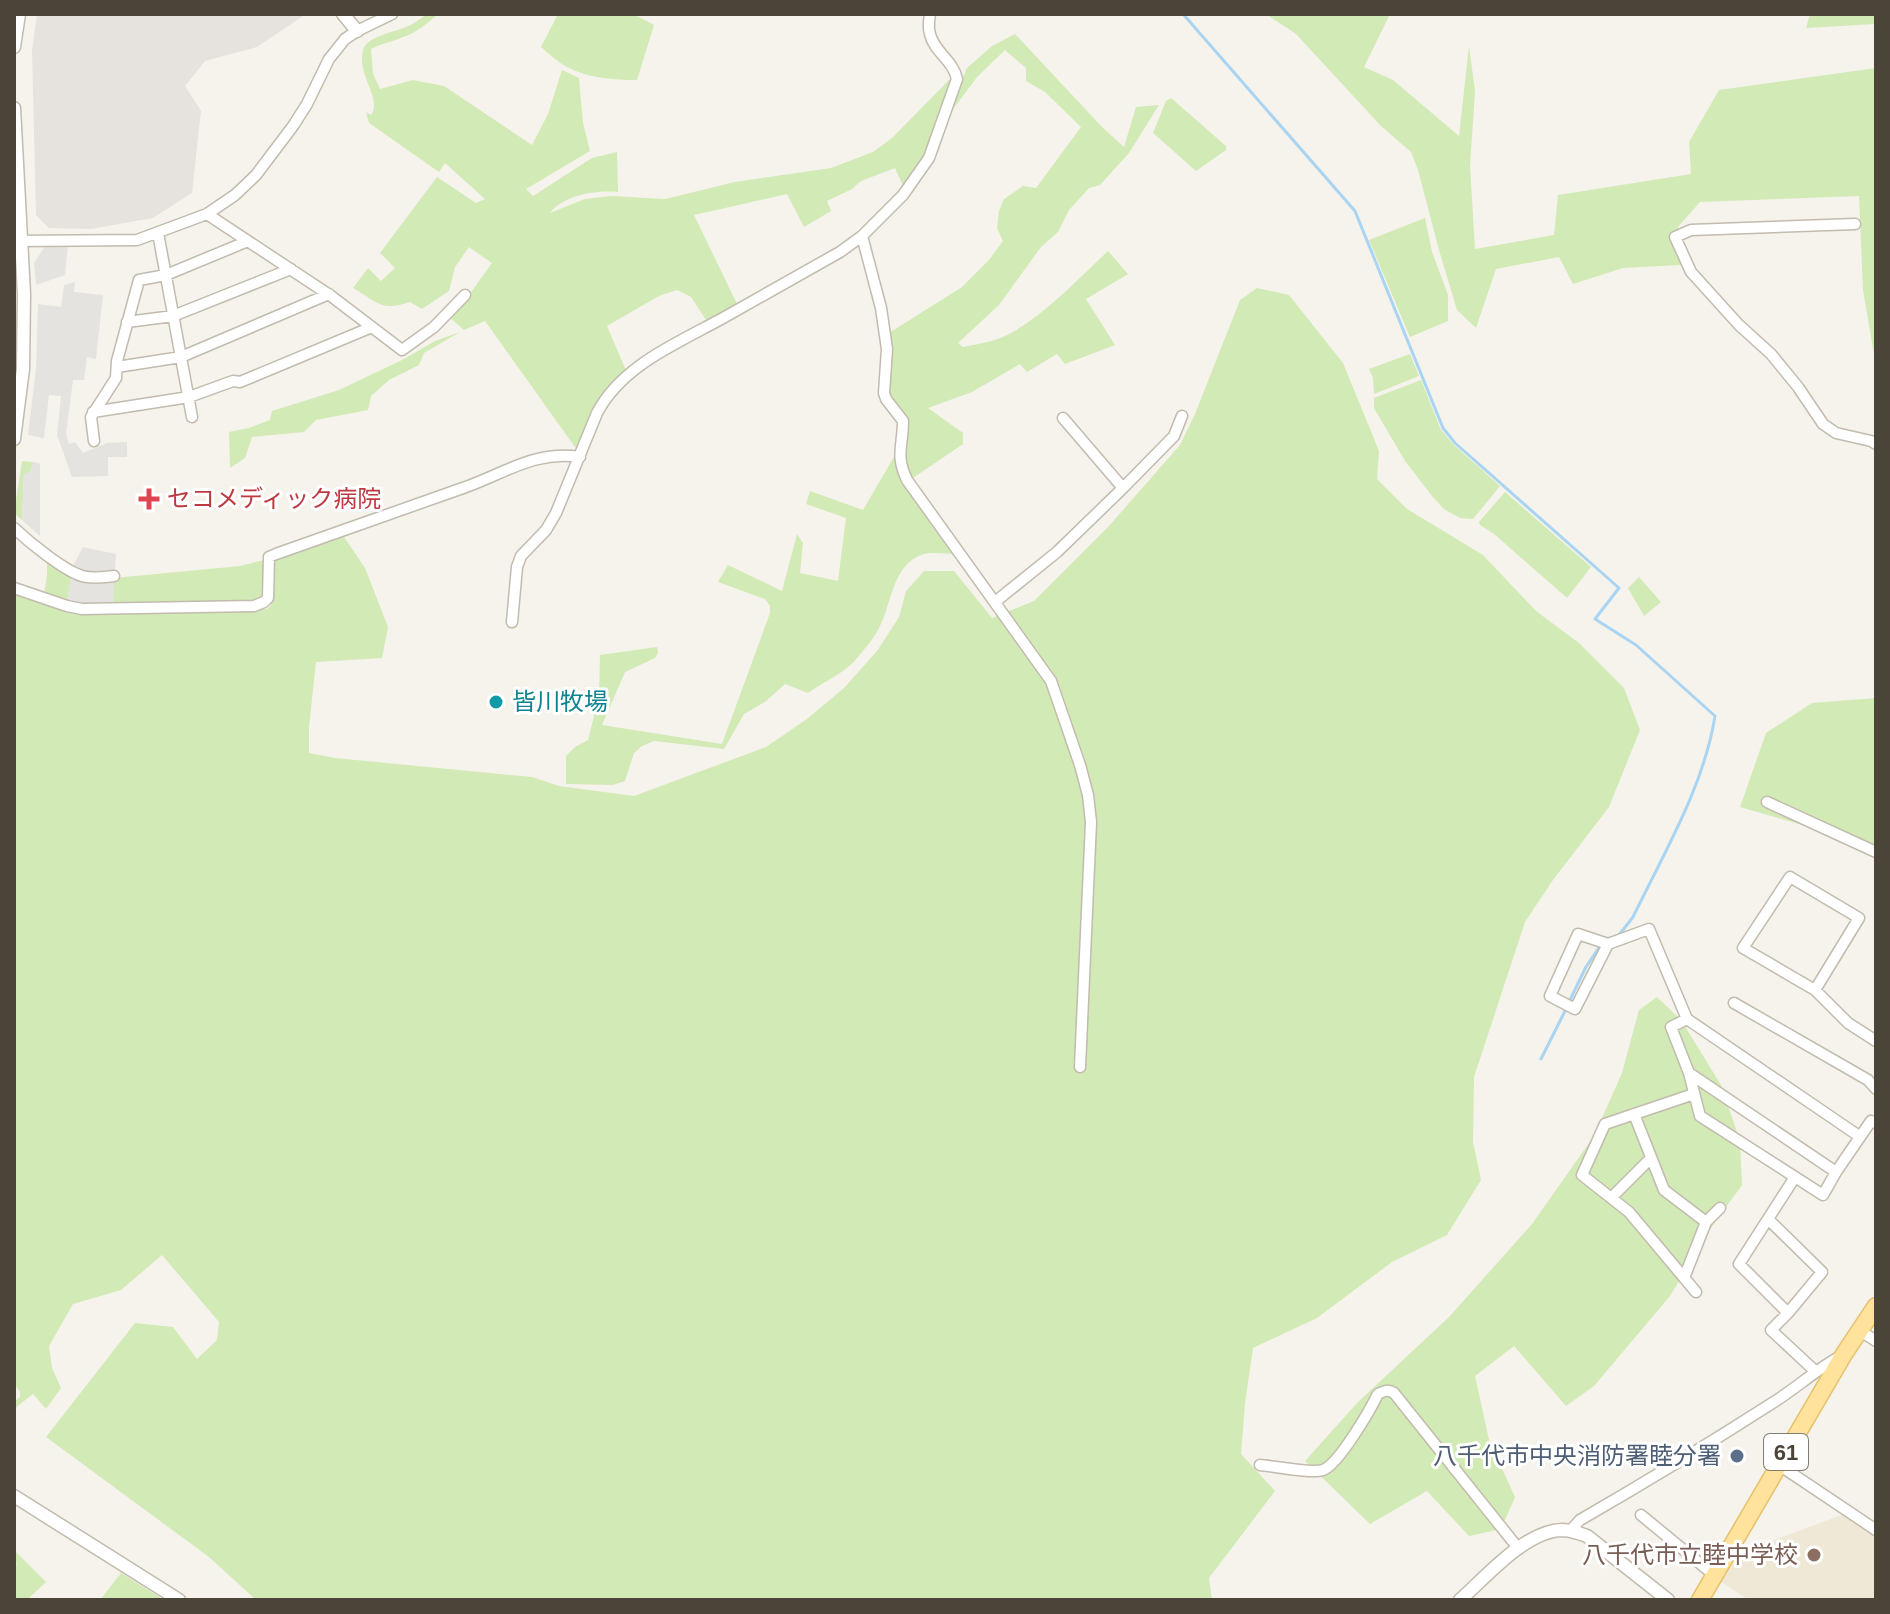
<svg xmlns="http://www.w3.org/2000/svg" width="1890" height="1614" font-family="Arial,'Noto Sans JP',sans-serif">
<style>
.industrial{fill:#e6e2dd}
.education{fill:#efe8d6}
.green{fill:#d2eab5}
.parking{fill:#e5e3e0}
.lines{fill:none;stroke-linecap:round;stroke-linejoin:round}
.stream{stroke:#a9d4f2;stroke-width:3}
.minor-casing{stroke:#c2bbae;stroke-width:13}
.tertiary-casing{stroke:#c2bbae;stroke-width:15}
.primary-casing{stroke:#e6c16a;stroke-width:19}
.minor{stroke:#fff;stroke-width:10}
.tertiary{stroke:#fff;stroke-width:12}
.primary{stroke:#ffe39c;stroke-width:16}
.health-dot{fill:#e0444e;stroke:#fff;stroke-width:3}
.culture-dot{fill:#0f9aa8;stroke:#fff;stroke-width:3}
.service-dot{fill:#5c6f8a;stroke:#fff;stroke-width:3}
.education-dot{fill:#8d6e63;stroke:#fff;stroke-width:3}
.labels{text-anchor:middle;stroke-width:6;stroke-linejoin:round;paint-order:stroke}
.shield{fill:#fff;stroke:#817c74;stroke-width:2}
.shield-label{font-size:22px;font-weight:bold;fill:#4b4439}
.health-label{font-size:24px;fill:#be3a42;stroke:#fff;text-anchor:start}
.culture-label{font-size:24px;fill:#0d838f;stroke:#fff;text-anchor:start}
.service-label{font-size:24px;fill:#4e5e75;stroke:#fff;text-anchor:end}
.education-label{font-size:24px;fill:#785e54;stroke:#fff;text-anchor:end}
</style>
<rect width="100%" height="100%" fill="#f6f3ec"/>
<path class="industrial" d="M 37,14 L 306,14 L 257,47 L 205,61 L 185,86 L 201,111 L 192,193 L 153,218 L 91,229 L 49,228 L 36,215 L 32,51 Z"/>
<path class="education" d="M 1847,1513 L 1876,1532 L 1876,1600 L 1749,1600 L 1721,1582 L 1739,1548 L 1749,1559 L 1756,1551 L 1774,1540 Z"/>
<path class="green" d="M 427,14 L 438,14 C 428,23 416,33 403,37 C 392,42 382,43 371,49 L 373,74 L 380,89 L 413,80 L 444,86 L 532,145 L 548,114 L 562,70 L 579,78 L 583,123 L 590,151 L 526,189 L 533,196 L 592,158 L 617,152 L 618,192 C 596,190 564,195 550,213 L 585,199 L 611,196 L 665,199 L 735,182 L 831,168 L 873,152 L 892,138 L 951,78 L 953,80 L 925,156 L 903,186 L 895,168 L 861,181 L 852,189 L 827,201 L 831,211 L 804,227 L 787,194 L 694,215 L 738,306 L 708,323 L 691,297 L 677,290 L 659,296 L 607,326 L 627,373 L 577,450 L 485,321 L 464,330 L 449,317 L 466,299 L 492,263 L 469,247 L 455,267 L 449,291 L 422,309 L 410,302 C 381,312 378,302 353,288 L 368,268 L 381,281 L 395,268 L 380,253 L 437,177 L 476,203 L 485,199 L 445,163 L 439,172 L 369,123 L 366,112 L 371,115 C 383,99 356,75 363,50 C 367,36 395,32 406,27 C 414,24 420,19 427,14 Z
M 558,14 L 633,14 L 654,25 L 637,80 C 614,80 588,78 567,67 C 558,62 549,54 541,47 Z
M 1266,14 L 1390,14 L 1364,67 L 1393,80 L 1459,136 L 1469,46 L 1475,91 L 1470,166 L 1475,249 L 1554,235 L 1558,195 L 1691,174 L 1689,142 L 1719,90 L 1876,68 L 1876,366 L 1863,290 L 1859,196 L 1700,202 L 1678,227 L 1682,265 L 1623,268 L 1573,284 L 1559,257 L 1496,269 L 1476,328 L 1457,310 L 1439,250 L 1418,170 L 1411,152 L 1381,126 L 1296,34 Z
M 1810,14 L 1876,14 L 1876,24 L 1806,28 Z
M 1015,34 L 1102,127 L 1124,147 L 1136,107 L 1159,105 L 1129,153 L 1100,185 L 1089,188 L 1069,210 L 1058,232 L 1041,247 L 999,305 L 958,343 L 963,347 C 979,344 997,341 1011,333 C 1047,313 1079,278 1108,251 L 1128,274 L 1086,299 L 1115,345 L 1065,364 L 1057,354 L 1027,372 L 1020,364 L 972,392 L 928,408 L 963,433 L 963,444 L 910,480 L 903,454 L 906,418 L 886,393 L 889,333 L 962,287 L 988,261 L 1003,241 L 997,228 L 999,211 L 1004,199 L 1023,186 L 1036,188 L 1081,127 L 1045,92 L 1026,81 L 1026,68 L 1005,50 L 977,77 L 945,120 L 967,68 L 992,46 Z
M 1171,98 L 1226,146 L 1226,150 L 1196,171 L 1153,133 L 1166,101 Z
M 1425,218 L 1432,252 L 1448,295 L 1448,321 L 1410,337 L 1369,240 Z
M 1257,288 L 1289,295 L 1343,363 L 1379,451 L 1377,479 L 1407,509 L 1483,555 L 1536,611 L 1579,643 L 1624,688 L 1640,730 L 1609,807 L 1553,880 L 1525,922 L 1474,1077 L 1473,1142 L 1481,1180 L 1447,1235 L 1392,1262 L 1317,1318 L 1253,1348 L 1245,1403 L 1241,1454 L 1275,1491 L 1209,1578 L 1212,1600 L 256,1600 L 209,1557 L 46,1437 L 135,1323 L 173,1327 L 197,1359 L 217,1340 L 219,1322 L 162,1255 L 121,1290 L 73,1304 L 49,1346 L 52,1368 L 61,1388 L 46,1409 L 33,1394 L 14,1409 L 14,1402 L 20,1397 L 20,1392 L 14,1383 L 14,592 L 109,612 L 267,609 L 271,606 L 273,559 L 342,534 L 365,568 L 388,627 L 382,658 L 316,662 L 309,727 L 309,753 L 335,758 L 532,777 L 559,786 L 634,796 L 766,747 L 807,719 L 844,688 L 877,651 L 899,617 L 906,591 L 924,571 L 954,571 L 992,618 L 1034,601 L 1109,526 L 1180,445 L 1195,414 L 1240,300 Z
M 460,332 L 424,353 L 419,365 L 389,380 L 371,396 L 368,410 L 316,420 L 304,432 L 252,437 L 245,458 L 230,468 L 229,432 L 249,428 L 270,420 L 272,411 L 339,390 L 404,359 L 435,341 Z
M 1410,354 L 1419,376 L 1374,394 L 1373,378 L 1369,369 Z
M 1421,380 L 1441,430 L 1454,445 L 1500,486 L 1473,519 L 1460,518 L 1444,509 L 1432,496 L 1405,461 L 1374,408 L 1374,398 Z
M 895,455 C 901,491 934,525 956,554 C 946,554 933,552 924,554 C 893,563 892,602 880,626 C 875,637 866,647 858,657 C 844,674 826,680 808,693 L 785,684 L 765,702 L 744,714 L 724,749 L 654,741 L 642,746 L 634,753 L 625,781 L 613,785 L 566,784 L 566,756 L 575,747 L 588,740 L 599,696 L 600,655 L 657,647 L 658,653 L 655,658 L 625,672 L 602,725 L 722,744 L 770,613 L 770,606 L 765,599 L 718,582 L 728,565 L 782,591 L 797,534 L 803,543 L 800,573 L 838,581 L 846,518 L 806,504 L 810,491 L 863,510 Z
M 22,461 L 33,462 L 31,471 L 24,475 L 22,520 L 14,513 Z
M 1505,492 L 1591,567 L 1567,598 L 1494,534 L 1480,525 L 1479,522 Z
M 49,561 L 72,572 L 67,603 L 44,594 L 47,575 L 47,562 Z
M 260,561 L 264,561 L 267,591 L 260,601 L 113,604 L 114,578 L 240,566 Z
M 1639,577 L 1661,602 L 1644,616 L 1628,588 Z
M 1876,698 L 1876,846 L 1740,807 L 1766,733 L 1812,703 Z
M 1657,997 L 1681,1020 L 1721,1085 L 1740,1141 L 1742,1185 L 1713,1225 L 1670,1296 L 1594,1386 L 1566,1406 L 1514,1346 L 1475,1376 L 1489,1440 L 1515,1497 L 1501,1529 L 1469,1536 L 1427,1491 L 1370,1524 L 1305,1461 L 1358,1402 L 1449,1317 L 1532,1224 L 1594,1136 L 1622,1073 L 1639,1010 Z
M 14,1550 L 46,1582 L 27,1600 L 14,1600 L 14,1567 L 17,1564 L 14,1560 Z
M 121,1573 L 164,1600 L 100,1600 Z"/>
<path class="parking" d="M 68,244 L 65,275 L 36,285 L 34,263 L 46,245 Z
M 75,282 L 74,292 L 103,295 L 96,359 L 87,357 L 84,380 L 73,380 L 66,434 L 69,444 L 75,442 L 83,453 L 107,443 L 127,442 L 127,457 L 108,457 L 108,476 L 72,477 L 57,435 L 61,396 L 49,395 L 44,438 L 28,435 L 36,369 L 38,304 L 61,307 L 64,285 Z
M 33,462 L 39,463 L 40,465 L 40,536 L 22,520 L 24,474 L 31,471 Z
M 83,547 L 116,554 L 113,604 L 114,607 L 67,603 L 72,568 Z"/>
<g class="lines">
<path class="stream" d="M 1183,14 L 1355,211 L 1443,428 L 1455,443 L 1619,588 L 1595,619 L 1636,645 L 1715,716 C 1704,786 1664,853 1633,917 L 1619,935 L 1604,940
M 1569,1002 L 1586,967 L 1600,946
M 1541,1059 L 1566,1009"/>
<g class="minor-casing">
<path id="minor" d="M 207,214 L 331,296 L 402,350 L 434,327 L 465,295
M 1855,224 L 1691,230 L 1675,237 L 1691,272 L 1739,325 L 1771,354 L 1798,387 L 1823,424 L 1836,433 L 1871,441 L 1876,444
M 158,233 L 192,417
M 862,236 L 881,308 L 887,349 L 884,393 L 886,399 L 903,421 C 903,446 895,455 907,480 L 1051,681 L 1080,765 L 1088,795 L 1091,822 L 1080,1067
M 14,241 L 137,240 L 207,214 L 235,195 L 256,175 L 293,126 L 307,104 L 329,59 L 345,39 L 357,31 L 392,14
M 127,322 L 173,316 L 291,269
M 117,367 L 181,357 L 329,294
M 93,412 L 189,397 L 233,381 L 240,382 L 372,327
M 1063,418 L 1123,488
M 94,441 L 91,417 L 116,378 L 117,361 L 139,280 L 166,275 L 248,241
M 14,528 C 29,542 63,570 82,576 C 92,579 104,577 114,576
M 14,588 L 67,606 L 82,609 L 254,606 L 264,602 L 268,598 L 269,557 L 276,554 C 338,532 401,510 463,488 C 504,474 534,450 580,457
M 995,602 L 1057,552 L 1123,488 L 1174,436 L 1182,416
M 512,622 L 517,567 L 521,556 L 546,530 L 556,513 L 597,413 C 622,365 678,343 723,318 C 762,296 801,274 840,252 L 862,236 L 903,195 L 929,158 L 957,79 C 953,60 934,52 930,34 C 928,28 929,20 930,14
M 1767,802 L 1876,852
M 1608,944 L 1578,934 L 1550,996 L 1575,1009 L 1608,944 L 1649,929 L 1687,1019
M 1815,990 L 1859,918 L 1790,877 L 1743,948 L 1815,990 L 1848,1023 L 1876,1041
M 1734,1003 L 1868,1080 L 1876,1089
M 1689,1073 L 1836,1172
M 1694,1094 L 1605,1124 L 1582,1175 L 1629,1212 L 1696,1292
M 1634,1114 L 1664,1190 L 1706,1222
M 1859,1136 L 1687,1019 L 1671,1027 L 1689,1073 L 1700,1116 L 1823,1195 L 1836,1172 L 1871,1121 L 1876,1123
M 1611,1198 L 1651,1158
M 1768,1219 L 1822,1272 L 1788,1313 L 1771,1330 L 1815,1371
M 1684,1278 L 1706,1222 L 1720,1208
M 1788,1313 L 1739,1264 L 1795,1177
M 1859,1330 L 1876,1341
M 1260,1465 C 1274,1466 1311,1474 1323,1470 C 1339,1464 1370,1410 1378,1394 C 1384,1391 1388,1389 1394,1393 L 1518,1548
M 1779,1465 L 1876,1530
M 1641,1515 L 1714,1575
M 1571,1530 L 1580,1520 C 1646,1482 1710,1443 1774,1402 C 1796,1388 1816,1370 1839,1357"/>
</g>
<g class="tertiary-casing">
<path id="tertiary" d="M 343,14 L 357,31
M 14,47 L 19,14
M 14,108 L 24,294 L 23,369 L 14,439
M 14,1496 L 179,1600
M 1460,1600 C 1486,1577 1525,1531 1562,1530 C 1571,1530 1579,1533 1587,1536 L 1668,1600"/>
</g>
<g class="primary-casing">
<path id="primary" d="M 1700,1600 L 1844,1354 L 1876,1306"/>
</g>
<use href="#minor" class="minor"/>
<use href="#tertiary" class="tertiary"/>
<use href="#primary" class="primary"/>
</g>
<path class="health-dot" d="M145 487h8v8h8v8h-8v8h-8v-8h-8v-8h8z"/>
<circle class="culture-dot" cx="496" cy="702" r="8"/>
<circle class="service-dot" cx="1737" cy="1456" r="8"/>
<circle class="education-dot" cx="1814" cy="1555" r="8"/>
<g class="labels">
<rect class="shield" x="1764" y="1434" width="44" height="36" rx="6"/>
<g class="shield-label">
<text x="1786" y="1460">61</text>
</g>
<g class="health-label">
<text x="167" y="507">セコメディック病院</text>
</g>
<g class="culture-label">
<text x="512" y="710">皆川牧場</text>
</g>
<g class="service-label">
<text x="1721" y="1464">八千代市中央消防署睦分署</text>
</g>
<g class="education-label">
<text x="1798" y="1563">八千代市立睦中学校</text>
</g>
</g>
<rect width="1890" height="1614" fill="none" stroke="#4b4439" stroke-width="32"/>
</svg>
